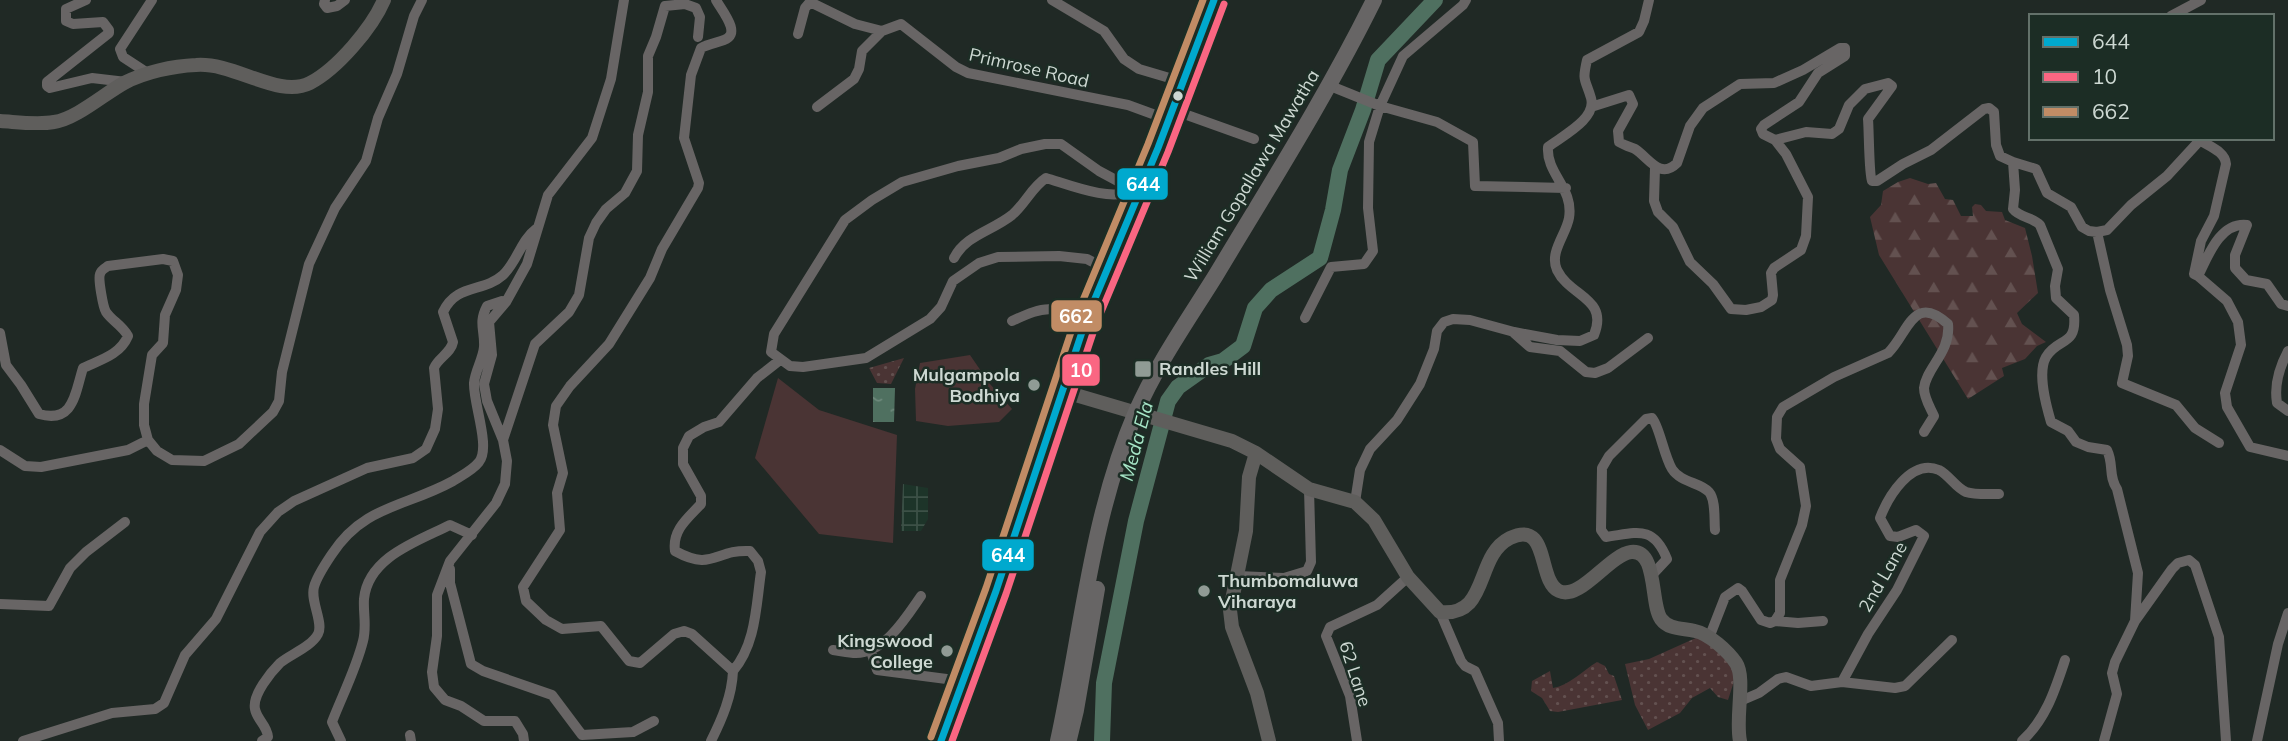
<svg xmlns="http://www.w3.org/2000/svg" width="2288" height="741" font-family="Mulish,sans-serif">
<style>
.industrial{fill:url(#industrial-grid)}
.grass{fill:url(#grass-dots)}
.forest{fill:url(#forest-firs)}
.green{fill:#4a3434}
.water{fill:url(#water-ripples)}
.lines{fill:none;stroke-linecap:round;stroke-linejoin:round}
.river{stroke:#4f7060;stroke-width:16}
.street{stroke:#686565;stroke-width:10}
.secondary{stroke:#5f5e5c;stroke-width:14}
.primary{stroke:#676565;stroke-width:16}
.highway{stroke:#636260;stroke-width:18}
.bus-1-casing{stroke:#1c2d25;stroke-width:12}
.bus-2-casing{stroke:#1c2d25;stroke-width:12}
.bus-3-casing{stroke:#1c2d25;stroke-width:12}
.bus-1{stroke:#00a9ce;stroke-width:7}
.bus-2{stroke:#fa6682;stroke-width:7}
.bus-3{stroke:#c18c65;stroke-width:7}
.bus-dot{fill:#cdd8d2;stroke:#1c2d25;stroke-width:2.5}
.poi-dot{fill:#909b95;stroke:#1c2d25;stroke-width:2.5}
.labels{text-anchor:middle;stroke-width:5;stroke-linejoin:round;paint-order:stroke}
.street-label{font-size:18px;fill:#cdd8d2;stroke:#1c2d25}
.poi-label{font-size:18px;font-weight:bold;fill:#cdd8d2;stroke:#1c2d25;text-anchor:start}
.water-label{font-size:19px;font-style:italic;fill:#a7e7c8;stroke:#1c2d25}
.line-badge{stroke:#1c2d25;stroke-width:2.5}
.badge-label{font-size:19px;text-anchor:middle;font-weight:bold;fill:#fff}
</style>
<defs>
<pattern id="industrial-grid" width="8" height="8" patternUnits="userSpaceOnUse" patternTransform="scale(1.75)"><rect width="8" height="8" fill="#1d3429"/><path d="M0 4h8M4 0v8" fill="none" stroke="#3d5147"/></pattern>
<pattern id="grass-dots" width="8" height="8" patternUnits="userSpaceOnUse" patternTransform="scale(1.75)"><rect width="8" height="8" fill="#4a3434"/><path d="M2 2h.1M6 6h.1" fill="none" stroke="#635150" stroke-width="1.8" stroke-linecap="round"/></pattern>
<pattern id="forest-firs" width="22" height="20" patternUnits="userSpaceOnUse" patternTransform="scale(1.75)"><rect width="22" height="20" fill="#4a3434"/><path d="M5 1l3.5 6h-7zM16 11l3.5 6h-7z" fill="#635150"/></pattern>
<pattern id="water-ripples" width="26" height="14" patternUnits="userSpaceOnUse" patternTransform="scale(1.75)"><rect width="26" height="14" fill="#4f7060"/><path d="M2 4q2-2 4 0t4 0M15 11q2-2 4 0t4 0" fill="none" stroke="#6f8a7d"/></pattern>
</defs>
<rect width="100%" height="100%" fill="#202925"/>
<path class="industrial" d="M 903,484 L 928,488 L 928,519 L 921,531 L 901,531 Z"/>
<path class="grass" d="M 904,358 L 891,384 L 877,383 L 869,368 Z
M 1698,637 L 1728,657 L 1737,672 L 1728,700 L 1718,697 L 1710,688 L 1692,698 L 1680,713 L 1648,730 L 1635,705 L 1625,664 L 1649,659 Z
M 1597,662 L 1605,666 L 1609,674 L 1614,676 L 1622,700 L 1558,712 L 1550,711 L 1542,698 L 1531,691 L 1532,681 L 1550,671 L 1553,688 C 1570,685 1582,671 1597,662 Z"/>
<path class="forest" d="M 1910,178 L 1928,184 L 1936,183 L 1945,199 L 1953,200 L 1961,216 L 1973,216 L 1972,207 L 1975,204 L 1981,205 L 1986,211 L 2002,212 L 2005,220 L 2025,228 L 2032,256 L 2038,293 L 2017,313 L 2022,324 L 2046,342 L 2037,346 L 2025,359 L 2002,368 L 2004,376 L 1968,399 L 1879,255 L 1870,217 L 1881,205 L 1883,191 L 1898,182 Z"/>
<path class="green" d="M 970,355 L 990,384 L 1012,409 L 999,422 L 948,426 L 916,421 L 915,389 L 920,363 Z
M 778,378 L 819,410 L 897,435 L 893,543 L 819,534 L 755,458 Z"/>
<path class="water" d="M 873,388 L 895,388 L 894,422 L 873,422 Z"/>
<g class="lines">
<path class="river" d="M 1102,741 L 1104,683 L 1136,521 L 1168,401 L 1178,387 L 1209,365 L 1223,361 L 1243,346 L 1255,308 L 1271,290 L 1320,258 L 1333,210 L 1340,170 L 1363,110 L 1378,60 L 1435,0"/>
<path class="street" d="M 86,0 L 66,9 L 66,21 L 73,24 L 103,22 L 109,30 L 109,33 L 47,82 L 47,86 L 50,88 L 92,78 L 126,82
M 325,0 L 324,4 L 327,8 L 337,6 L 345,0
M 1052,0 L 1104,31 L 1124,59 L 1139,69 L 1183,82
M 2171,16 L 2201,0
M 798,34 L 805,8 L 810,2 L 855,24 L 882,31 L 901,24 L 956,67 L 968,73 L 1128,105 L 1169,120
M 149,74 L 123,57 L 120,49 L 152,0
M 1328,85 L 1380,106 L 1437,122 L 1473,142 L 1475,186 L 1566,188
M 817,107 L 854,79 L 859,69 L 862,51 L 882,31
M 1591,107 L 1629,95 L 1633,104 L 1618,131 L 1619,142 C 1624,145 1630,147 1635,149 C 1649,158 1660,180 1677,163 L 1690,126 L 1703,108 L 1740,84 L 1774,83 L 1803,70 L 1840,48 L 1845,48 L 1845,56 L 1818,73 L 1799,102 L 1764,125 L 1761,129 L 1763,134 L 1775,140 L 1806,132 L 1832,134 L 1839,129 L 1849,105 L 1865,89 L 1888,83 L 1892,86 L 1868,119 C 1869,130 1869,176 1872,181 L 1877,181 L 1903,164 L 1931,150 L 1984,109 L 1989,108 L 1994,112 L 1996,145 L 2000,156 L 2013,162
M 1173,110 L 1254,139
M 2201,141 C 2211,147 2225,152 2226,164 L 2214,216 L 2201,241 L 2194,274 L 2198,276 C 2208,256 2220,222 2247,225 L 2235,255 L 2235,268 L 2246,280 L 2267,284 L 2281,304 L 2288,306
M 1655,168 L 1654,201 L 1658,212 L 1673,227 L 1690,262 L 1713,284 L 1731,309 L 1746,310 L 1761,307 L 1772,300 L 1773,295 L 1771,273 L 1774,268 L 1801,250 L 1806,236 L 1808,197 L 1786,154 L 1775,140
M 2097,232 L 2110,290 L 2127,345 L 2128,356 L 2122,383 L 2176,405 L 2195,428 L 2219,443
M 954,258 C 966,235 992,231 1012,215 C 1025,204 1032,187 1046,178 C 1067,184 1113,203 1132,190
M 1108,270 L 1087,259 L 1059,256 L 998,257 L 979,263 L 953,281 L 941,307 L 930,319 L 866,358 L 803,367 L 790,366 L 771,352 L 774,334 L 845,220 L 872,200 L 902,182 L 958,166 L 999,158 L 1021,149 L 1045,144 L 1061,144 L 1099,171 L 1140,193
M 2198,276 L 2227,301 L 2238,322 L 2241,345 L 2225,393 L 2227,407 L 2250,447 L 2288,456
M 1305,318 L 1331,267 L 1364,264 L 1373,251 L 1368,208 L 1369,142 L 1380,106 L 1403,56 L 1463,5 L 1466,0
M 1012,321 C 1047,305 1050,306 1086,320
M 0,333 L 6,365 L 21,385 L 39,414 C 74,424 75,393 83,368 C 100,360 120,355 128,336 C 122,325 112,321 106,312 C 103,307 98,279 100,274 C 101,270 105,268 108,266 L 163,259 L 173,261 L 178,275 L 176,290 L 165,315 L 163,343 L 152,355 L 144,404 L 144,425 L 148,440 L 157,451 L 172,460 L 204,461 L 239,444 L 273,412 L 279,401 L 282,372 L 309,264 L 335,208 L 366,161 L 378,118 L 397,74 L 414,16 L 422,0
M 1514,333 L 1530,347 L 1560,351 L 1586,372 L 1595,373 L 1608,368 L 1648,338
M 2288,351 C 2280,366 2274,385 2277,403 L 2288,411
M 503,440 L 535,344 L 569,312 L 579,295 L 589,238 L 596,223 L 606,209 L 625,193 L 637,171 L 638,135 L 648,92 L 648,56 L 656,37 L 665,6 L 685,4 L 696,8 L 700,17 L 698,37
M 0,450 L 25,466 L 41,467 L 128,450 L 148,440
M 1355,502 L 1360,470 L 1370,449 L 1397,420 L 1420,384 L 1434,349 L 1437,331 L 1444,322 L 1453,319 L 1470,320 L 1514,332 L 1557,340 L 1580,341 L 1594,335 C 1609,298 1570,297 1557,270 C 1549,252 1566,235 1569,218 C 1574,188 1546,174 1548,147 C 1562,136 1597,119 1591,98 C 1585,78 1582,82 1587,60 L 1639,32 L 1644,21 L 1649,0
M 450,569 L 450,583 L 471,664 L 483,671 L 552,695 L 582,735 L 633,732 L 654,721
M 1652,575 L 1667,559 C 1653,524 1636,533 1606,537 L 1601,530 L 1602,468 L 1609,456 L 1646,419 L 1652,418 C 1659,425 1664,456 1672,469 C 1681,483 1700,482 1709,492 C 1716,500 1714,520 1715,530
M 1238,576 L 1284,578 L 1307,571 L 1311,562 L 1309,489
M 0,604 L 49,606 L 70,568 L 86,552 L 125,522
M 1440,612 L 1461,661 L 1465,666 L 1475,671 L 1498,723 L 1499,741
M 1775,621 L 1798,623 L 1823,621
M 2135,621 L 2138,573 L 2117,489 C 2108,476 2114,464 2107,450 L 2088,447 L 2076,442 L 2068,431 L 2051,422 C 2046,405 2037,373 2046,357 C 2058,337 2077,347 2074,315 L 2056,298 L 2055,286 L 2058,269 L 2040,225 C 2033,217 2020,218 2013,209 L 2015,190 L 2013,162 L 2036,169 L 2047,193 L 2071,207 L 2082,227 L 2089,231 L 2097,232 L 2107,230 L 2131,205 L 2167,176 L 2202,138
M 1709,638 L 1725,597 L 1738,588 L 1742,591 L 1761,620 L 1770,623 L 1775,621 L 1780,613 L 1780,580 L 1802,525 L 1806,506 L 1800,467 L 1780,449 L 1776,439 L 1777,417 L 1783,407 L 1834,377 L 1888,353 C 1908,334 1913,292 1948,324 C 1951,352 1926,368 1924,388 C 1924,398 1930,407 1934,416 L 1924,432
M 870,648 L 877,670 L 962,681
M 833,650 C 841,651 848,653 856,653 C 885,653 907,616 921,596
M 733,671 C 756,644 756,606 761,572 L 758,561 L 750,551 C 715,549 713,572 675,551 C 672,530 688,518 701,504 L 701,496 L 683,464 L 683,448 L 689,436 L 704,427 L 719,422 L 757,378 L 780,360
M 1842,682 L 1895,688 L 1905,686 L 1952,640
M 1738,702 L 1759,693 L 1778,679 L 1786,677 L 1811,686 L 1842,682 L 1868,634 L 1897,590 L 1924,536 L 1916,530 L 1898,537 L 1890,536 L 1880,518 C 1888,497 1911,458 1939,470 C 1949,475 1956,488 1966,492 C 1975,495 1989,494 1999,494
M 410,735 L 411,741
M 23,741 L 112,713 L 155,709 L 164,703 L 185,655 L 216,619 L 260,532 L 278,512 L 294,501 L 367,468 L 413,458 L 426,449 L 435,429 L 438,409 L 434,368 C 438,358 451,353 453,342 L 443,312 C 457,283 483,293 503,275 C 517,262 521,240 536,229
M 262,741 L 268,737 C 267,725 257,720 255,709 C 252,695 271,672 280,663 C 291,654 311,647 318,634 C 324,623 310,601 314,587 C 317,576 326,563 332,554 C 364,505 406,507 453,481 C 461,476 473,470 479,462 C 491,447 473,403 474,383 C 475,371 483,359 484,347 C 485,330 478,323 487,306 L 502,301 L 506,302
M 341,741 L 332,722 C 342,696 356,669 363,641 C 367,626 363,613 364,599 C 368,557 418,541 450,525 L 472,535
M 524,741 L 523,734 L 515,721 L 484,721 L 461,706 L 445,700 L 434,687 L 432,672 L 437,636 L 437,595 L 450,561 L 496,503 L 505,484 L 507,461 L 503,440 L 487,401 L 484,384 L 492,355 L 489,322 L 506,302 L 527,264 L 548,195 L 592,138 L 611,79 L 624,0
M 711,741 C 722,719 732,696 733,671 L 692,634 L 684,631 L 674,634 L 640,663 L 629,661 L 601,626 L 562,629 L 546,620 L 526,601 L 523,587 L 560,530 L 557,493 L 563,473 L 553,425 L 556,406 L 570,386 L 609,344 L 650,278 L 662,249 L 698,188 L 699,183 L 684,138 L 691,75 L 701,48 C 708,44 716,43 724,40 C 742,34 722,11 716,0
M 1357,741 L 1350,696 L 1326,636 L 1330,627 L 1377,605 L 1408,577
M 2022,741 C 2046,719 2055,690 2065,660
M 2104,741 L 2117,694 L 2112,673 L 2115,662 L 2135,621 L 2172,569 L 2178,563 L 2189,560 L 2195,565 L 2219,637 L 2226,741
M 2257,741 L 2278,644 L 2288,613"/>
<path class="secondary" d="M 0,121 C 17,122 37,125 54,122 C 76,119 104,94 124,83 C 145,72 173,66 196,65 C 235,62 278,99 310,83 C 337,69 372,28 384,0
M 1062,391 L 1232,441 L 1256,453 L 1309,489 L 1355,502 L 1374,520 L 1408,577 L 1440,612 C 1490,617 1474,556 1510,538 C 1550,519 1537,581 1559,591 C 1580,601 1609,555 1631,552 C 1658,549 1650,604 1661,619 C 1669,630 1683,628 1695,631 C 1709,634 1728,651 1736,663 C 1746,678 1735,718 1740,741
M 1256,453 L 1249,477 L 1246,531 L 1230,610 L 1232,627 L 1257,693 L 1269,741"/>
<path class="primary" d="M 1069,739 L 1076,710 L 1097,589
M 1058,741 C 1082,631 1091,517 1136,412 C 1157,364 1188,320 1216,275 C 1270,185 1327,95 1374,0"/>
<path class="highway" d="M 941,741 L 996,591 L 1086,320 L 1158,148 L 1214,0"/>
<g class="bus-1-casing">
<path id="bus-1" d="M 941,741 L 996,591 L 1086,320 L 1158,148 L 1214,0"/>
</g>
<g class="bus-2-casing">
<path id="bus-2" d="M 952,741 L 1006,594 L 1096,324 L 1168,152 L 1224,4"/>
</g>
<g class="bus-3-casing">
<path id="bus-3" d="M 931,737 L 986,588 L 1076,317 L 1148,144 L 1203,0"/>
</g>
<use href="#bus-1" class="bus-1"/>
<use href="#bus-2" class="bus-2"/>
<use href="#bus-3" class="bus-3"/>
</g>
<circle class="bus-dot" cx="1178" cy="96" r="6"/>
<g class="poi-dot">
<rect x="1134" y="360" width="18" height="18" rx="3.5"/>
<circle cx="1034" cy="385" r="7"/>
<circle cx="1204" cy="591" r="7"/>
<circle cx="947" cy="651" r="7"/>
</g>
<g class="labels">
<g class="street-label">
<text transform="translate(1029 68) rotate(13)" y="6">Primrose Road</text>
<text transform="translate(1252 176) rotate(-59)" y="6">William Gopallawa Mawatha</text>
<text transform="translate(1883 577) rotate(-60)" y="6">2nd Lane</text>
<text transform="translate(1355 674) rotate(72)" y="6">62 Lane</text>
</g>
<g class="poi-label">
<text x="1159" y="375">Randles Hill</text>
<text x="1020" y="381" text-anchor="end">Mulgampola<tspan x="1020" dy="21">Bodhiya</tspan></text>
<text x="1218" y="587">Thumbomaluwa<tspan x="1218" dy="21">Viharaya</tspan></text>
<text x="933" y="647" text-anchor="end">Kingswood<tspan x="933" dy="21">College</tspan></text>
</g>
<g class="water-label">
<text transform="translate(1136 441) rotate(-75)" y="7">Meda Ela</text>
</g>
</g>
<g class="line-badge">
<rect x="1116" y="167" width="53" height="34" rx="7" fill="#00a9ce"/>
<rect x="1050" y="299" width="53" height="34" rx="7" fill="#c18c65"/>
<rect x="1061" y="353" width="40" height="34" rx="7" fill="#fa6682"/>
<rect x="981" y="538" width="54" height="34" rx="7" fill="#00a9ce"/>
</g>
<g class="badge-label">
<text x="1143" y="191">644</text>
<text x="1076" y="323">662</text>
<text x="1081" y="377">10</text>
<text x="1008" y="562">644</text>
</g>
<rect x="2029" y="14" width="245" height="126" fill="#1c2d25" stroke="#63716a" stroke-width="2"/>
<rect x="2043" y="37" width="35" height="10" fill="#00a9ce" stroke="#63716a" stroke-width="2"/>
<text x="2092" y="49" font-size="21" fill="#cdd8d2">644</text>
<rect x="2043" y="72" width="35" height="10" fill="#fa6682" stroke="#63716a" stroke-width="2"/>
<text x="2092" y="84" font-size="21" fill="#cdd8d2">10</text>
<rect x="2043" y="107" width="35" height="10" fill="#c18c65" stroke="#63716a" stroke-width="2"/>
<text x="2092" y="119" font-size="21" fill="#cdd8d2">662</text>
</svg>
